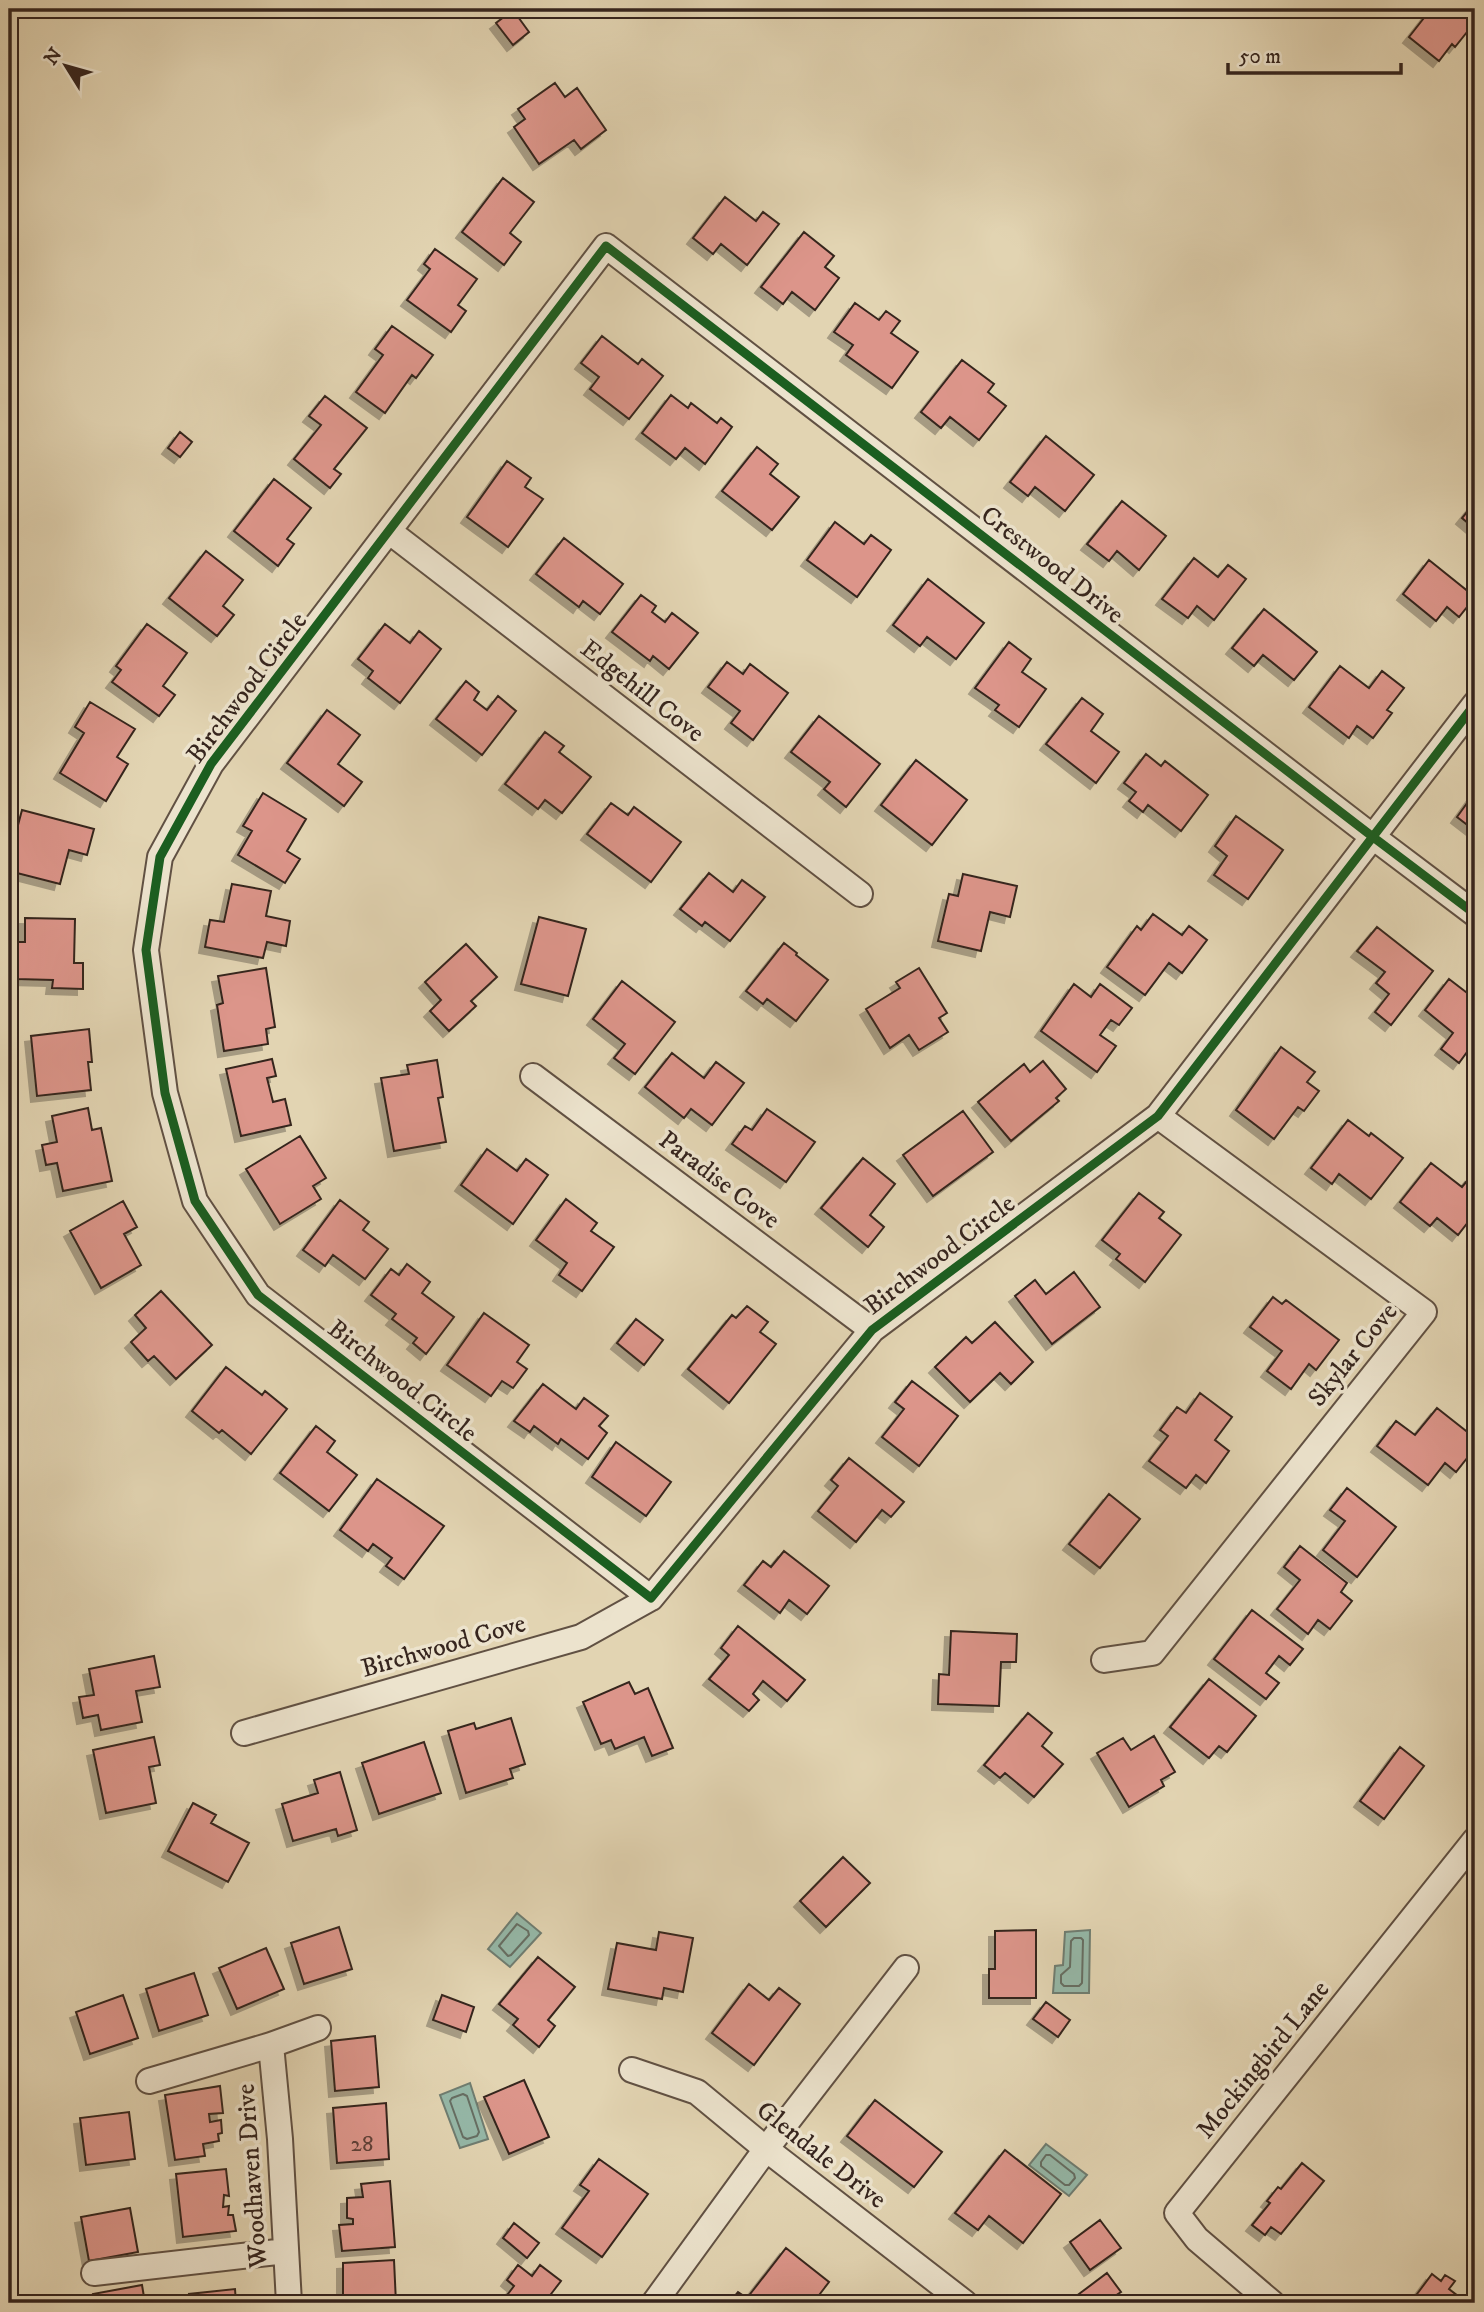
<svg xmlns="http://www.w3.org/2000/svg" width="1484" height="2312" font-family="'IM FELL DW Pica',serif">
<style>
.water{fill:#95b8a8;stroke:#6f7d71;stroke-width:2}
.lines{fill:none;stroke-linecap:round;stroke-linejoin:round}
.shore{stroke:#666e63;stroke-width:2}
.building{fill:#dc958a;stroke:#36251e;stroke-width:2;filter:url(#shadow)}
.minor-casing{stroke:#615143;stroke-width:28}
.minor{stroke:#ece3cd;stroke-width:24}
.cycleway-casing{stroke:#ece3cd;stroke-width:13}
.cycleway{stroke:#1b5e20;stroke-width:9}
.labels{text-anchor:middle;stroke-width:7;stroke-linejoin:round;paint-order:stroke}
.number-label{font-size:23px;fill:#604139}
.street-label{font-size:26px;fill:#36251e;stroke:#ece3cd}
</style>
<defs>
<filter id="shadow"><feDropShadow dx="-6" dy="6" stdDeviation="0" flood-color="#0004"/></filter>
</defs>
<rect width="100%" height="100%" fill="#e2d4b2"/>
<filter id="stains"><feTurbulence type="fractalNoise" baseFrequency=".00286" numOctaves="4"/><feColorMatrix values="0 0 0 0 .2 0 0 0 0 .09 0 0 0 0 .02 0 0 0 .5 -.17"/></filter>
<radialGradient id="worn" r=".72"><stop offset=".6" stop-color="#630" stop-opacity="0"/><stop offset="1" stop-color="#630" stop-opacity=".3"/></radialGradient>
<path class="water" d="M 517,1913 L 541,1933 L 510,1967 L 488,1949 Z
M 1090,1930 L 1089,1993 L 1053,1993 L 1055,1966 L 1063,1965 L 1065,1932 Z
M 470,2083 L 488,2139 L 460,2148 L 440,2095 Z
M 1046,2144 L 1087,2175 L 1069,2196 L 1029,2165 Z"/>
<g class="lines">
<path class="shore" d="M 517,1924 L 528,1931 L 529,1935 L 511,1955 L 508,1956 L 499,1946 Z
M 1074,1938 L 1081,1938 L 1083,1940 L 1082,1983 L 1079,1986 L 1064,1986 L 1061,1983 L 1061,1975 L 1070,1967 L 1071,1941 Z
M 463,2094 L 467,2096 L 479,2132 L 477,2136 L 467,2139 L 463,2137 L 450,2101 L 452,2098 Z
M 1046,2155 L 1050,2155 L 1074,2174 L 1075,2178 L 1069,2185 L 1065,2185 L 1041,2166 L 1041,2162 Z"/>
</g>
<path class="building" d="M 1431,9 L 1475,9 L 1475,22 L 1455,47 L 1452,44 L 1439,61 L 1409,37 Z
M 513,10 L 529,32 L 513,45 L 496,23 Z
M 555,83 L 565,97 L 577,88 L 606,130 L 581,149 L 574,140 L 539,164 L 514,127 L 525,119 L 518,109 Z
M 503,178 L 534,202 L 510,233 L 521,242 L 504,265 L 462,232 Z
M 725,197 L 756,221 L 763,212 L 779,224 L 747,265 L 721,244 L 713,254 L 693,238 Z
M 804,232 L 834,256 L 825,267 L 839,278 L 815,310 L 792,292 L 783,304 L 761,287 Z
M 435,249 L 477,279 L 458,305 L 466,311 L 451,332 L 407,300 L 430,269 L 424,264 Z
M 855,303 L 879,320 L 886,311 L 900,321 L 891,333 L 918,352 L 892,388 L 846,355 L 853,345 L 834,332 Z
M 392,326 L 433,355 L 416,378 L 412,375 L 385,413 L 356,392 L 383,355 L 375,349 Z
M 602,336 L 638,364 L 642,359 L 663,376 L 629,419 L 590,389 L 599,377 L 581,363 Z
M 962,360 L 994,384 L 988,392 L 1006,406 L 979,440 L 950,417 L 941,428 L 921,412 Z
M 671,395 L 688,408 L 691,403 L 717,423 L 721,418 L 732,427 L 705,464 L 685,448 L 676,459 L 642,433 Z
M 325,396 L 367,428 L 334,469 L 341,474 L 330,488 L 294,459 L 321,425 L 309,416 Z
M 180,432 L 192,442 L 180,457 L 168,448 Z
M 1046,436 L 1094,475 L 1065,511 L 1035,487 L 1028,496 L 1010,482 Z
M 757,447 L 778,464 L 770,474 L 799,497 L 772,530 L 722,491 Z
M 507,461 L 531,478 L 525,487 L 543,499 L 508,547 L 467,517 Z
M 274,479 L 311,508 L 287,539 L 294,544 L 278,566 L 234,531 Z
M 1122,501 L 1166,536 L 1139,570 L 1117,551 L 1109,561 L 1087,544 Z
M 1475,502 L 1475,529 L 1462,518 Z
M 835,522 L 864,544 L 871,535 L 891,550 L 857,597 L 807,560 Z
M 564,538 L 623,584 L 600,614 L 583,601 L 579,607 L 536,574 Z
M 206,551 L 243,580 L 223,606 L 234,615 L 217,636 L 169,598 Z
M 1194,558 L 1218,577 L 1228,565 L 1246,579 L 1214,620 L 1197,606 L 1188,618 L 1162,599 Z
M 1429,560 L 1475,597 L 1459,617 L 1447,607 L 1436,621 L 1403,594 Z
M 928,579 L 984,623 L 956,659 L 927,637 L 920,646 L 893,625 Z
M 641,595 L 656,606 L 652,612 L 665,622 L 672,613 L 698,633 L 669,669 L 653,656 L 650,661 L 612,632 Z
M 1264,609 L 1317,652 L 1294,680 L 1263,655 L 1254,666 L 1232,648 Z
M 147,624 L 187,653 L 163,686 L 175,695 L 159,716 L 112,682 L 121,670 L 116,666 Z
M 385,624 L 410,643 L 419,631 L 441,649 L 400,703 L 368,678 L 373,671 L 358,659 Z
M 1009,642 L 1031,659 L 1022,672 L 1046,689 L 1019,727 L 995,710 L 999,705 L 975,688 Z
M 727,662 L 743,674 L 750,664 L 788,693 L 753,740 L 731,723 L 740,711 L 708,687 Z
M 1340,666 L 1369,688 L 1382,671 L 1404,688 L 1387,710 L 1392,713 L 1373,738 L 1357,726 L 1349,738 L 1309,707 Z
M 466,681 L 479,692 L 474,700 L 487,710 L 498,696 L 516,711 L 482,755 L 436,719 Z
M 1082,698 L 1103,714 L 1091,731 L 1119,752 L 1096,783 L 1046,744 Z
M 90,702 L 135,729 L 117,757 L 128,764 L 106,801 L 60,773 L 84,733 L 75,727 Z
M 327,710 L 360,735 L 338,764 L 362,782 L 344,806 L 287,763 Z
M 819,716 L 880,764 L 846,807 L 824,789 L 830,782 L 791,752 Z
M 545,732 L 564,746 L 559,752 L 591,777 L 562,813 L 545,800 L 538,809 L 505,784 Z
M 1146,754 L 1161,766 L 1165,761 L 1208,795 L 1181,831 L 1148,805 L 1143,812 L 1129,801 L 1136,792 L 1124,783 Z
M 916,760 L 967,800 L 932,845 L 881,805 Z
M 1475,792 L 1475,831 L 1457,817 Z
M 263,793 L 306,819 L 287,851 L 300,859 L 285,883 L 238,855 L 252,831 L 243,826 Z
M 611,803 L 628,815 L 634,807 L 681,842 L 651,882 L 587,834 Z
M 22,810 L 94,829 L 87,855 L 69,850 L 60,884 L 9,871 L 9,859 Z
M 1236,816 L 1283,850 L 1248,899 L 1214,875 L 1227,856 L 1215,846 Z
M 709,873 L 733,892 L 742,880 L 765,897 L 730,941 L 705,922 L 702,926 L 680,909 Z
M 963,874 L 1017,886 L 1010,917 L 990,912 L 981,951 L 938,941 L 949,894 L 958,896 Z
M 232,884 L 271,891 L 266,916 L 290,921 L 286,946 L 267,942 L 263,958 L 205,947 L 210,920 L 224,922 Z
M 1153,914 L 1182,935 L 1189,926 L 1207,940 L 1182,973 L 1169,963 L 1145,995 L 1107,967 L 1137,926 L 1141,930 Z
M 539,917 L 586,929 L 568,996 L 521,984 Z
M 25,918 L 75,919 L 74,963 L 83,963 L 83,989 L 52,988 L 53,980 L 16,979 L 16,942 L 25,942 Z
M 1377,927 L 1433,971 L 1391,1025 L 1375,1012 L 1389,994 L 1376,983 L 1385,972 L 1357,951 Z
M 784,943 L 797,953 L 796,955 L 828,980 L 796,1021 L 767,999 L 763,1004 L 746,991 Z
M 466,944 L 497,977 L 471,1001 L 476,1006 L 449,1031 L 430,1011 L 441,1000 L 425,982 Z
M 266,968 L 275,1027 L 266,1029 L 268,1044 L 224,1051 L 217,1005 L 223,1003 L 218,976 Z
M 919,968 L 947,1013 L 939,1018 L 948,1032 L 919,1050 L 909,1035 L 890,1048 L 866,1009 L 900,988 L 896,982 Z
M 1449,979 L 1475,999 L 1475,1041 L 1459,1063 L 1441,1049 L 1453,1033 L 1425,1010 Z
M 622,981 L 675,1022 L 635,1074 L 614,1058 L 625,1044 L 593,1019 Z
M 1074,984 L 1091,997 L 1100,984 L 1132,1008 L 1119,1025 L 1111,1020 L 1100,1035 L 1116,1046 L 1097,1072 L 1041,1031 Z
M 89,1029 L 92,1062 L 88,1062 L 91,1090 L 37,1096 L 31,1036 Z
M 1281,1047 L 1315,1072 L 1307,1082 L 1319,1091 L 1304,1111 L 1298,1107 L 1274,1139 L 1236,1110 Z
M 672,1053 L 704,1078 L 716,1062 L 744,1083 L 712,1125 L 691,1109 L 684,1118 L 645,1087 Z
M 272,1059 L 276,1076 L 267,1078 L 273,1102 L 285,1099 L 291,1125 L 241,1136 L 226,1069 Z
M 437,1060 L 443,1097 L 438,1098 L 446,1142 L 394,1151 L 381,1078 L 409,1074 L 407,1065 Z
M 1043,1061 L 1066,1089 L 1056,1098 L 1059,1101 L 1011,1141 L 978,1102 L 1024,1064 L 1030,1072 Z
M 88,1108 L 92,1130 L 101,1128 L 112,1181 L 63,1191 L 57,1163 L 46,1165 L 42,1145 L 57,1142 L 52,1116 Z
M 767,1109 L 815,1142 L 786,1182 L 732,1144 L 745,1126 L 752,1130 Z
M 963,1111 L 993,1152 L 933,1196 L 903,1155 Z
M 1348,1120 L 1369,1136 L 1371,1133 L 1403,1158 L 1371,1199 L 1339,1174 L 1332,1184 L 1311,1168 Z
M 300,1136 L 326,1178 L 313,1186 L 321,1199 L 280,1224 L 246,1169 Z
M 487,1149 L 517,1171 L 526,1159 L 548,1175 L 513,1224 L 461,1185 Z
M 863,1158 L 895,1184 L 870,1215 L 884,1227 L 868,1247 L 821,1208 Z
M 1431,1163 L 1462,1187 L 1471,1176 L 1475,1179 L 1475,1213 L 1458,1235 L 1437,1218 L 1430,1226 L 1400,1202 Z
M 1139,1193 L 1164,1212 L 1159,1218 L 1181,1235 L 1145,1282 L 1116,1259 L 1120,1254 L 1102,1240 Z
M 566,1199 L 597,1223 L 591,1231 L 614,1247 L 582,1291 L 559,1275 L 567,1263 L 536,1240 Z
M 340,1200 L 369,1222 L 363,1230 L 388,1249 L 365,1279 L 333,1255 L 325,1266 L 303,1250 Z
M 123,1201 L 137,1227 L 124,1234 L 141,1265 L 101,1288 L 70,1231 Z
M 407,1264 L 430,1282 L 422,1293 L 454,1317 L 426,1354 L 413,1343 L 417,1338 L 392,1319 L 396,1314 L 371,1295 L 391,1269 L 399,1275 Z
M 1074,1272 L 1100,1307 L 1052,1344 L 1015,1296 L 1035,1280 L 1046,1294 Z
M 161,1291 L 212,1345 L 176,1379 L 154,1356 L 148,1361 L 131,1342 L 146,1328 L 135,1315 Z
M 1273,1297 L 1282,1304 L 1286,1300 L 1339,1340 L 1316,1370 L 1309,1364 L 1291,1389 L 1267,1371 L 1282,1351 L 1250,1327 Z
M 747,1306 L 768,1322 L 760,1332 L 776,1344 L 729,1403 L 688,1369 L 732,1315 L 736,1318 Z
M 484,1313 L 529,1345 L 517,1362 L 527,1369 L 513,1388 L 502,1381 L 491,1396 L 447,1365 Z
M 636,1319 L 663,1340 L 644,1365 L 617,1343 Z
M 995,1322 L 1033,1362 L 1011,1384 L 1000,1373 L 970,1402 L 935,1367 L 966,1337 L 972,1343 Z
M 226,1367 L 262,1395 L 265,1391 L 287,1409 L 251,1454 L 222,1430 L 219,1433 L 192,1411 Z
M 912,1381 L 958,1416 L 919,1466 L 882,1437 L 904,1409 L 895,1402 Z
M 543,1384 L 576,1409 L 584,1398 L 608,1416 L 599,1426 L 607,1433 L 588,1459 L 561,1439 L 558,1444 L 534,1426 L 530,1432 L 514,1421 Z
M 1200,1393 L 1232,1417 L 1215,1440 L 1229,1451 L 1206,1483 L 1196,1475 L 1186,1488 L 1149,1461 L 1168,1436 L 1160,1430 L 1177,1407 L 1186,1413 Z
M 1437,1408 L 1475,1438 L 1475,1448 L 1456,1472 L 1445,1463 L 1428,1485 L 1377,1446 L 1396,1421 L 1415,1435 Z
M 316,1426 L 335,1441 L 327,1452 L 357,1475 L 329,1511 L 280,1473 Z
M 616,1442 L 671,1482 L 646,1516 L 592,1477 Z
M 849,1458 L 904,1502 L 891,1517 L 882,1510 L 856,1542 L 818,1511 L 838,1486 L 831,1480 Z
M 377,1479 L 444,1526 L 404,1579 L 386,1566 L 392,1558 L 373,1544 L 368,1551 L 340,1530 Z
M 1347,1488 L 1396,1527 L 1357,1577 L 1323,1550 L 1345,1521 L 1330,1510 Z
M 1109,1494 L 1140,1519 L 1100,1568 L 1069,1544 Z
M 1300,1546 L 1347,1583 L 1341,1592 L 1352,1601 L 1330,1629 L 1318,1620 L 1308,1634 L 1277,1609 L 1300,1580 L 1284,1567 Z
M 784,1551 L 829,1586 L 807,1614 L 789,1600 L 780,1613 L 744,1585 L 763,1561 L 771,1567 Z
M 1252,1610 L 1303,1649 L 1290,1665 L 1279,1656 L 1266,1673 L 1279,1683 L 1266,1699 L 1214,1659 Z
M 738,1626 L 805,1680 L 787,1701 L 763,1681 L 753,1694 L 759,1700 L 749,1711 L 709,1679 L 729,1655 L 721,1648 Z
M 951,1631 L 1017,1634 L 1016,1662 L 1001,1662 L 999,1706 L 938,1704 L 939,1674 L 949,1675 Z
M 154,1656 L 160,1687 L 136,1691 L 142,1722 L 101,1730 L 98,1715 L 83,1718 L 79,1697 L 94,1695 L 89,1669 Z
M 1209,1679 L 1256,1716 L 1227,1752 L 1219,1746 L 1209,1758 L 1170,1727 Z
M 629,1682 L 635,1694 L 648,1688 L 673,1748 L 652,1756 L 644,1737 L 615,1749 L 611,1740 L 601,1744 L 583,1702 Z
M 1028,1713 L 1052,1733 L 1042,1746 L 1063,1764 L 1034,1797 L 1005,1773 L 1000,1778 L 984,1765 Z
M 511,1718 L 525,1764 L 510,1769 L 513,1778 L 466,1793 L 448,1731 L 474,1723 L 476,1729 Z
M 1154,1736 L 1175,1772 L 1161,1780 L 1164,1786 L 1129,1807 L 1097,1753 L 1123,1738 L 1131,1750 Z
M 154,1737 L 160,1765 L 149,1767 L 156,1803 L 106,1813 L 93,1750 Z
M 424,1742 L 441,1793 L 379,1814 L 362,1763 Z
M 1400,1747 L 1424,1766 L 1384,1819 L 1360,1801 Z
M 340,1772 L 357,1830 L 338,1836 L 336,1829 L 293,1841 L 282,1804 L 318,1793 L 314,1780 Z
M 193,1803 L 216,1815 L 211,1823 L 249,1843 L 228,1882 L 168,1851 Z
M 843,1857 L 870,1883 L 826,1927 L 800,1901 Z
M 339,1927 L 352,1969 L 304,1984 L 291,1943 Z
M 1036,1930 L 1036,1998 L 989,1998 L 989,1969 L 995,1969 L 995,1931 Z
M 659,1932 L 693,1938 L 683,1992 L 664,1988 L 662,1999 L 608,1989 L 617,1943 L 656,1950 Z
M 266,1948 L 284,1989 L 237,2009 L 219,1968 Z
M 538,1957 L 575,1987 L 548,2020 L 555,2026 L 539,2047 L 513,2025 L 518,2019 L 499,2004 Z
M 194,1973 L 208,2015 L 159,2031 L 146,1989 Z
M 749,1984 L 769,2000 L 779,1988 L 800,2004 L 754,2065 L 712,2033 Z
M 123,1995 L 138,2038 L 90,2054 L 76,2012 Z
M 442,1995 L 474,2007 L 466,2032 L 433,2020 Z
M 1046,2002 L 1070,2020 L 1058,2037 L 1033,2019 Z
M 375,2036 L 379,2087 L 335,2091 L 331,2041 Z
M 524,2080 L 549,2137 L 509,2154 L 484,2097 Z
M 220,2086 L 223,2113 L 209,2114 L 210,2122 L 221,2120 L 222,2133 L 218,2134 L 219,2141 L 203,2144 L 205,2156 L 175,2160 L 165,2095 Z
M 875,2100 L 942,2152 L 914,2187 L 847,2136 Z
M 386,2103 L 389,2159 L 337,2163 L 333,2108 Z
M 129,2112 L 135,2159 L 86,2165 L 80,2118 Z
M 1005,2150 L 1061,2194 L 1023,2243 L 989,2216 L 978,2230 L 955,2213 Z
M 599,2159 L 648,2194 L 602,2257 L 562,2228 L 589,2191 L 580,2185 Z
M 1302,2163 L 1324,2181 L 1281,2234 L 1271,2227 L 1265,2235 L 1252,2225 L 1270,2203 L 1267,2201 L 1278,2187 L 1281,2189 Z
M 226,2169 L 229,2196 L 224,2195 L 223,2207 L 229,2206 L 228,2215 L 233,2215 L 236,2231 L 183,2237 L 176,2174 Z
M 390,2181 L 395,2247 L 342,2251 L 339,2225 L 353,2224 L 353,2219 L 347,2218 L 347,2198 L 363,2197 L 361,2184 Z
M 130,2208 L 138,2252 L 89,2261 L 81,2217 Z
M 1100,2220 L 1121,2248 L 1090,2270 L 1070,2242 Z
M 514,2223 L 539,2243 L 527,2258 L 503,2238 Z
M 786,2248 L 829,2282 L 813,2303 L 805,2303 L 795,2296 L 790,2303 L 729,2303 L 738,2292 L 747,2298 Z
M 394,2260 L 396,2303 L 343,2303 L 343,2263 Z
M 518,2265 L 532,2276 L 540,2265 L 561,2281 L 548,2298 L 555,2303 L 501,2303 L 514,2286 L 507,2280 Z
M 1107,2273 L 1121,2292 L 1115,2296 L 1121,2303 L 1067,2303 Z
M 1432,2274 L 1441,2281 L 1445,2275 L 1455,2281 L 1449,2289 L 1458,2296 L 1452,2303 L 1421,2303 L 1414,2298 Z
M 142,2285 L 145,2303 L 95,2303 L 93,2294 Z
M 235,2289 L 236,2303 L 190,2303 L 189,2294 Z"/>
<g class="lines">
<g class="minor-casing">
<path id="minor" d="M 390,532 L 860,894
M 1475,704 L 1158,1116 L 872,1330 L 651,1598 L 258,1295 L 195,1201 L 165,1093 L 146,950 L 160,857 L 211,764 L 606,246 L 1373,837 L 1475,914
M 533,1076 L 872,1330
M 1104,1660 L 1152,1653 L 1424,1312 L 1158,1116
M 244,1733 L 581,1637 L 651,1598
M 271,2045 L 280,2139 L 289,2303
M 632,2070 L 697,2092 L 766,2149 L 965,2303
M 149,2081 L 271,2045 L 318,2028
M 94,2273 L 286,2251
M 654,2303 L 766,2149 L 906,1968
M 1272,2303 L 1197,2239 L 1177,2213 L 1475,1840"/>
</g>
<use href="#minor" class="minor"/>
<g class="cycleway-casing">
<path id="cycleway" d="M 1475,704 L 1158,1116 L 872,1330 L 651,1598 L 258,1295 L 195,1201 L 165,1093 L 146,950 L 160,857 L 211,764 L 606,246 L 1373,837 L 1475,914"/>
</g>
<use href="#cycleway" class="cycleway"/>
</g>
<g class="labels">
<g class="number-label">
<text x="362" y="2151">28</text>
</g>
<g class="street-label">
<text transform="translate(1053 564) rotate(38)" y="9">Crestwood Drive</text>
<text transform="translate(246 687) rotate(-53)" y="9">Birchwood Circle</text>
<text transform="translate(643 690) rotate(38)" y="9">Edgehill Cove</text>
<text transform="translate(720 1179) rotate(37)" y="9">Paradise Cove</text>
<text transform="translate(939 1254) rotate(-37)" y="9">Birchwood Circle</text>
<text transform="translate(1352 1354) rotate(-51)" y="9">Skylar Cove</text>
<text transform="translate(403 1380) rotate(38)" y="9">Birchwood Circle</text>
<text transform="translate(443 1645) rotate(-16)" y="9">Birchwood Cove</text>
<text transform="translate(1262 2059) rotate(-51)" y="9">Mockingbird Lane</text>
<text transform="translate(822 2154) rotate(38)" y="9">Glendale Drive</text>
<text transform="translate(251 2176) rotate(-94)" y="9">Woodhaven Drive</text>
</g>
</g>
<rect width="1484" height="2312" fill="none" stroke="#e2d4b2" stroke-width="35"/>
<rect x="10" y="10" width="1463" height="2291" fill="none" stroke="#36251e" stroke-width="3.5"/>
<rect x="18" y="18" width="1449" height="2277" fill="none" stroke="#36251e" stroke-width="2"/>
<g transform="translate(66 66) rotate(307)" stroke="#ece3cd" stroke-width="5" paint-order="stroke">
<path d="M0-5L12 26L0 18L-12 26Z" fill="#36251e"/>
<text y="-10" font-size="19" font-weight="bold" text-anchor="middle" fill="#36251e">N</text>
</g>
<path d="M1228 63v10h173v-10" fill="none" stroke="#36251e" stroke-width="3.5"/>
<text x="1239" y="63" font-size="21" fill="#36251e" stroke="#ece3cd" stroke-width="5" paint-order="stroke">50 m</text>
<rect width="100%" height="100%" filter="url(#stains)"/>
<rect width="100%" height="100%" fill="url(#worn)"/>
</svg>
